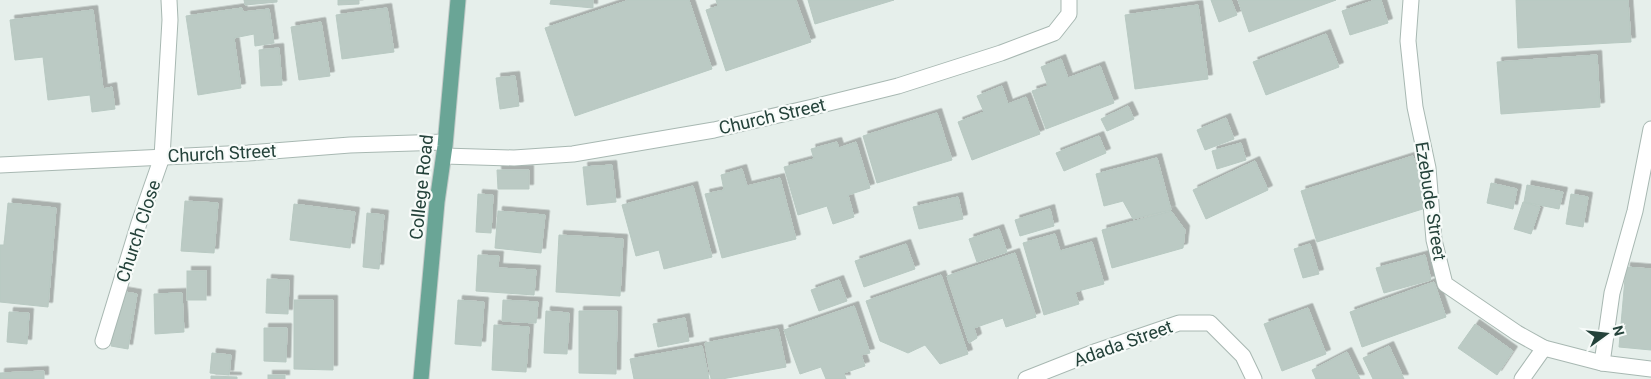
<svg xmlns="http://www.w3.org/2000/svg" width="1651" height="379" font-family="Roboto,sans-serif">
  <defs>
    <filter id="shadow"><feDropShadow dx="4.5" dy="-4.5" stdDeviation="0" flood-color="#0004"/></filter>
  </defs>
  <rect width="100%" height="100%" fill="#e6efeb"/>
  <g fill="#bbcac4" stroke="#b8c9c2" filter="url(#shadow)">
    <polygon points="244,0 277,0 277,2 245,5"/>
    <polygon points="338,0 359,0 359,4 338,5"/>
    <polygon points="551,0 593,0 593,8 550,4"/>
    <polygon points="629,0 689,0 712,69 575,116 545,28"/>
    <polygon points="716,0 796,0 811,42 726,71 706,10 718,6"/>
    <polygon points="808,0 894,0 815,24"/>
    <polygon points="1211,0 1231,0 1237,15 1219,22"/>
    <polygon points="1238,0 1336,0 1249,32"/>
    <polygon points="1375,0 1381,0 1388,23 1350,35 1342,11"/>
    <polygon points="1516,0 1628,0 1631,42 1518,48"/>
    <polygon points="1198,5 1208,79 1135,89 1125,15"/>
    <polygon points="242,8 243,12 269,9 274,43 255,46 254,34 234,38 241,88 198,95 186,16"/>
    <polygon points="387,8 394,52 342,59 336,15"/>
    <polygon points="93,10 103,89 112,87 115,109 92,112 90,95 48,100 43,57 15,60 10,20"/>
    <polygon points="321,22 330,76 299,80 291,27"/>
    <polygon points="1326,34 1339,67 1266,95 1253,62"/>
    <polygon points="279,48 282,85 261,86 259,50"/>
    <polygon points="1597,55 1600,107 1501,114 1497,62"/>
    <polygon points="1061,59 1068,78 1100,66 1114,103 1046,129 1032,91 1048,86 1041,67"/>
    <polygon points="515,76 519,106 500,109 496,78"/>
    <polygon points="1002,86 1008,104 1026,97 1040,134 972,160 958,122 984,112 977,96"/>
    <polygon points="1128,106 1134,119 1107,131 1101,119"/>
    <polygon points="937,113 952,160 877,183 863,136"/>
    <polygon points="1226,118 1234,139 1205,150 1197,130"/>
    <polygon points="1099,136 1106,153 1064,171 1056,153"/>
    <polygon points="837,142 839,148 856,142 870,188 848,195 854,217 833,224 827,206 798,215 784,167 814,159 811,149"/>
    <polygon points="1241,143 1246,160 1217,169 1212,151"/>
    <polygon points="1413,156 1429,207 1317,242 1301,191"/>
    <polygon points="1157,158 1171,210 1133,219 1123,201 1104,206 1096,174"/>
    <polygon points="1255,161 1268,190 1206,219 1193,190"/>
    <polygon points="612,165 616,202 587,205 583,167"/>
    <polygon points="742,169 747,186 780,178 796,239 722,258 705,194 724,190 721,175"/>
    <polygon points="497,170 529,170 529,189 498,189"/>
    <polygon points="1491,183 1517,189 1513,209 1487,203"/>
    <polygon points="1527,185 1563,192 1559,209 1524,202"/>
    <polygon points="693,186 712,257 664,269 659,250 636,256 622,205"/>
    <polygon points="478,194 493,195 491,233 476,232"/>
    <polygon points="1571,194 1588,197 1583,227 1566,224"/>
    <polygon points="958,197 963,219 919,229 913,207"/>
    <polygon points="185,201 218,203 214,253 181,251"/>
    <polygon points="1523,202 1540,207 1531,234 1514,229"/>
    <polygon points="8,203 56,208 48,307 0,302 0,245 4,245"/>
    <polygon points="294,204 355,212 350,248 290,240"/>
    <polygon points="1050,209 1054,226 1020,236 1015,220"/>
    <polygon points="498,211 545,215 541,253 495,248"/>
    <polygon points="1171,211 1185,230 1183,248 1112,268 1102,230"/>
    <polygon points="367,213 384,215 379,269 363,267"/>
    <polygon points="999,229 1007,252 977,262 969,239"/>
    <polygon points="1055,234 1060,251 1092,242 1104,284 1075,292 1079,304 1044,315 1023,243"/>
    <polygon points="559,235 623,239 620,296 556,292"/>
    <polygon points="906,244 915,269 864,287 855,261"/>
    <polygon points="1310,244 1319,274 1303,278 1294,249"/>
    <polygon points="1015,253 1036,317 1006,327 1003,318 974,328 977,338 969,343 947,276"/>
    <polygon points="478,255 499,256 498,268 536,270 534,295 476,291"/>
    <polygon points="1425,255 1431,280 1384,293 1376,268"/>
    <polygon points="1626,267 1651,269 1651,350 1619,347"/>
    <rect x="187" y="271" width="19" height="29"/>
    <polygon points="941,275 968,354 940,364 925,345 908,353 880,341 866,301"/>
    <polygon points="267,279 289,280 288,314 266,313"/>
    <polygon points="839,280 847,301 819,311 811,290"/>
    <polygon points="1434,282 1446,317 1362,347 1350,312"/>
    <polygon points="120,291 137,294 128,349 111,346"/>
    <polygon points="182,293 184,332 155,334 154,294"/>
    <polygon points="294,300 333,300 333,370 294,369"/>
    <polygon points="458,300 484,302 481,346 455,344"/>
    <polygon points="503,300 538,302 536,323 502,321"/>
    <polygon points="854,306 870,353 861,355 865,366 844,373 846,379 826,379 821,367 800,374 784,330"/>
    <polygon points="1308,308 1326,354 1282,371 1264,324"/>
    <polygon points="546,311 569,313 567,354 544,353"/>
    <polygon points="579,311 617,311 616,374 579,373"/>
    <polygon points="9,312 29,313 27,344 7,342"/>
    <polygon points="685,318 689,341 658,347 653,324"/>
    <polygon points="1475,324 1513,351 1497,375 1458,348"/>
    <polygon points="494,325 529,327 526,372 492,370"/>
    <polygon points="264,328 287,328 286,362 264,361"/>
    <polygon points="778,329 786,367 722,379 711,379 705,343"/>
    <polygon points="702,346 709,379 634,379 630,359"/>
    <polygon points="1389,346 1404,379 1373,379 1363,358"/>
    <polygon points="1347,352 1360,379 1316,379 1312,370"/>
    <polygon points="212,353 231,355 229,375 210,373"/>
    <polygon points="44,371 44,379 0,379 0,373"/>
    <rect x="268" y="375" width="17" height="4"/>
    <polygon points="211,376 237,377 237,379 211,379"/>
  </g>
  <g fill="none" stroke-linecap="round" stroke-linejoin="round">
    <defs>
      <g id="minor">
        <polyline points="1411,0 1408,41 1415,107 1428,168 1434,240 1445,284 1517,333 1544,348 1602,363 1651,369"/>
        <polyline points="444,156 514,158 573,154 714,130 813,107 898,86 1001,53 1054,33 1069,14 1069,0"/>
        <polyline points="0,165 248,153 350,145 445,142"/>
        <polyline points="103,341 139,223 162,157 170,20 169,0"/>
        <polyline points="1602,363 1612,293 1635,211 1651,129"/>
        <polyline points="1026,379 1097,351 1179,323 1210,323 1243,356 1254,379"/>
        <polyline points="1522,379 1544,348"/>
      </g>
      <polyline id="major" points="421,379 437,202 445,146 458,0"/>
    </defs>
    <use href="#minor" stroke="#a8b8b2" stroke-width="17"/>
    <use href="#major" stroke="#c2cac8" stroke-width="17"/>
    <use href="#minor" stroke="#fff" stroke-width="15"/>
    <use href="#major" stroke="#6aa596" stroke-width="15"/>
  </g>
  <g text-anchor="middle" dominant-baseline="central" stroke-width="4.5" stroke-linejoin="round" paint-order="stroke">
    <g font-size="18" fill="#24423a" stroke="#f7fbf9">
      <text transform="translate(772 116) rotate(-13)">Church Street</text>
      <text transform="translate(222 153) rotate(-3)">Church Street</text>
      <text transform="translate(421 187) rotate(-84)">College Road</text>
      <text transform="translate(1431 201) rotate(81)">Ezebude Street</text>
      <text transform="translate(138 231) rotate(-72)">Church Close</text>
      <text transform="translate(1123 343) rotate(-20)">Adada Street</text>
    </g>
  </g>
  <g transform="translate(1606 334) rotate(75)" stroke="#f7fbf9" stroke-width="4" paint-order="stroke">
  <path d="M0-4L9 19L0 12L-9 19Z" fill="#24423a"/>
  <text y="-8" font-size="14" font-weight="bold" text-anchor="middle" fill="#24423a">N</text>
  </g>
</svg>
